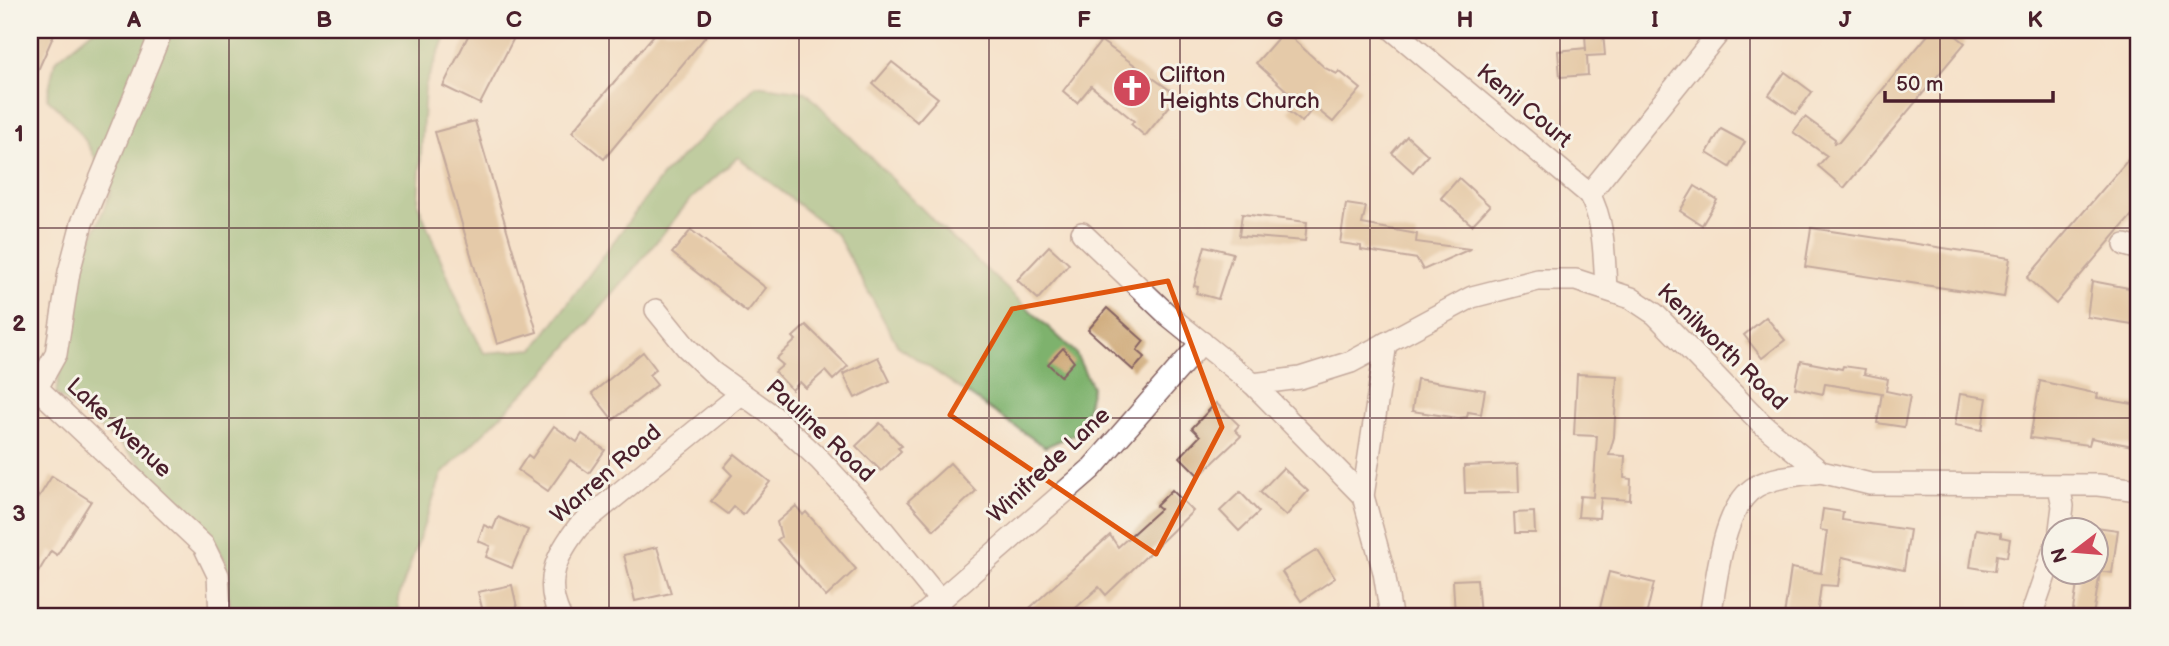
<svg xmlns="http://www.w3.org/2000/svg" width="2169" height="646" font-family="'Balsamiq Sans',sans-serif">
  <rect width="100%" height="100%" fill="#f7f3e8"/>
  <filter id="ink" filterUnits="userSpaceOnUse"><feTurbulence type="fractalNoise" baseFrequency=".0143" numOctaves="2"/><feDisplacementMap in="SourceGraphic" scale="14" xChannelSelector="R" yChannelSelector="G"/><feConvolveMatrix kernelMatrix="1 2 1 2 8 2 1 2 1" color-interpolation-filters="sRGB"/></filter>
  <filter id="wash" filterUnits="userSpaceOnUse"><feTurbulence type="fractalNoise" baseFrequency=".00686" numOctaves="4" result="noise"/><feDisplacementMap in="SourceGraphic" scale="28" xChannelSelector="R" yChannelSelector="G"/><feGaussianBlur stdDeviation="1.57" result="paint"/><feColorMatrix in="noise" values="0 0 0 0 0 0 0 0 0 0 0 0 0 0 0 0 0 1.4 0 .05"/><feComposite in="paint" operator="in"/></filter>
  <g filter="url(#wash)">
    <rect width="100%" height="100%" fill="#f5e2ca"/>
    <path fill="#7eb26d" stroke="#64684c" stroke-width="2" d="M93,30H448L425,86L418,204L460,306L484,353L534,349L663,175L756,85L806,92L937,224L1075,352L1092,387L1082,431L1045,447L898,346L837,235L738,157L689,201L632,272L547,370L442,474L398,599V616H229L226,561L199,522L120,444L56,394L76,278L111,191C92,149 83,130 47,98L55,61Z"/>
    <g id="blocks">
      <g fill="#d1ae80">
        <polygon points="30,30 56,30 30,88"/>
        <polygon points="471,30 518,30 480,104 443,86"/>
        <polygon points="658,30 711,30 604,159 572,132"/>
        <polygon points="1932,30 1949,30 1965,43 1844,188 1818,166 1827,156 1793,132 1805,117 1835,139 1834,143 1839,142"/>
        <polygon points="1284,31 1325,68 1337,74 1339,71 1361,89 1333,122 1314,107 1302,122 1288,111 1297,100 1256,63"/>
        <polygon points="1603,33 1605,55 1587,56 1588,75 1560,77 1558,51 1586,48 1586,51 1585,34"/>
        <polygon points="1101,41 1178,96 1145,136 1131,124 1134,121 1091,86 1077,103 1063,91"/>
        <polygon points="892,62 938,98 917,122 873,84"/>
        <polygon points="1785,72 1812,92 1796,114 1769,95"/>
        <polygon points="475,121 537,332 497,344 435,132"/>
        <polygon points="1721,129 1745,142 1730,167 1707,153"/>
        <polygon points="1407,136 1428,155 1413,172 1392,153"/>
        <polygon points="2139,147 2139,207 2056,304 2027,278"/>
        <polygon points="1459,178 1490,206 1472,225 1441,198"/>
        <polygon points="1695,186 1717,200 1702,225 1680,211"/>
        <polygon points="1346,204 1366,207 1362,224 1417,234 1416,242 1470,249 1423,270 1417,259 1361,250 1361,246 1340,243"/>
        <polygon points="1242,214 1307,222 1305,241 1239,236"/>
        <polygon points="1811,228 2010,258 2004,297 1805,267"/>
        <polygon points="691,230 766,288 747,312 672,253"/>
        <polygon points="1049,246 1069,264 1038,299 1017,280"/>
        <polygon points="1205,246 1233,253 1218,299 1196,293 1198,287 1194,286"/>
        <polygon points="2092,281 2139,290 2139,325 2087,317"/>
        <polygon points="1107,308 1144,341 1137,350 1145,357 1133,370 1088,330"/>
        <polygon points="1766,317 1785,340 1762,358 1744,335"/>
        <polygon points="806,325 848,366 833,380 825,371 806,388 800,382 792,390 775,372 783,365 776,359 796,340 793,337"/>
        <polygon points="1063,348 1074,362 1061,376 1048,364"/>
        <polygon points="643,352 656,369 649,375 657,385 613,420 592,393"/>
        <polygon points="878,357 890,381 855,398 843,374"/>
        <polygon points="1801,361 1842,369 1843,366 1865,369 1864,374 1888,379 1886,391 1910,396 1904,427 1877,423 1882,393 1825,384 1823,394 1795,388"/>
        <polygon points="1577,374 1617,376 1614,437 1609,455 1625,456 1624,478 1631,479 1630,500 1601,498 1599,518 1578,517 1580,496 1593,497 1597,436 1574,435"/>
        <polygon points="1417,379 1485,390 1481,414 1468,412 1467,417 1458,418 1412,411"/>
        <polygon points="2040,381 2098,394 2097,398 2139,405 2133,446 2091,438 2089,445 2030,438"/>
        <polygon points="1960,394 1987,398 1982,430 1955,425"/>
        <polygon points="1216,403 1239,425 1235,430 1241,436 1199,476 1180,457 1200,436 1192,428"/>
        <polygon points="880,423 902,446 898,448 901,451 881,471 856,446"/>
        <polygon points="554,426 577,442 582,434 605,450 589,473 570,460 548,491 518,470 528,455 532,458"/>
        <polygon points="735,454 770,482 743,515 734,507 728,514 711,501 732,475 724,467"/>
        <polygon points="950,463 976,491 934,530 908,501"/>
        <polygon points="1518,464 1519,492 1465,493 1464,466"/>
        <polygon points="1283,468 1308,491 1286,516 1260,492"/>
        <polygon points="52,476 91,501 57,555 51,551 30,586 30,504 36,494 39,497"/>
        <polygon points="1172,490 1193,511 1106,595 1099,587 1067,616 1021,616 1110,535 1118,547 1160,509 1156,506"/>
        <polygon points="1240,492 1259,512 1239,531 1220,511"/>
        <polygon points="796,506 803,515 806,512 856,569 826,597 777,540 781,537 777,522"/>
        <polygon points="1823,509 1843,512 1842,520 1910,530 1904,570 1842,557 1838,586 1821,585 1817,616 1784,616 1791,568 1821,573 1827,531 1820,530"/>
        <polygon points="1534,512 1535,533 1515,533 1514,513"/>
        <polygon points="498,517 528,530 512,568 486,557 490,546 478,541 484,525 493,529"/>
        <polygon points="2096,527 2118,530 2112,573 2096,571"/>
        <polygon points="1976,529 2001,533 2001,537 2010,539 2007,557 1997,555 1995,571 1970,567"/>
        <polygon points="657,547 671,593 635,601 624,555"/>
        <polygon points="1317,550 1335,578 1301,601 1282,572"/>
        <polygon points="1609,572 1654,583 1646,616 1600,608"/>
        <polygon points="2079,572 2100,572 2093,616 2072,616"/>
        <polygon points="1477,579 1480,616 1455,616 1453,580"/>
        <polygon points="512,585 519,616 484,616 478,592"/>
      </g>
    </g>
  </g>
  <g filter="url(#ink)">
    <use href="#blocks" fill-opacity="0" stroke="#866363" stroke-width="2"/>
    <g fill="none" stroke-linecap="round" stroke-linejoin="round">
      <defs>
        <g id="minor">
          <polyline points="162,30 82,223 69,272 56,354 37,388 204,546 218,575 220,616"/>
          <polyline points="1393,30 1589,194 1721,30"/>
          <path d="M1589,194C1605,223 1604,256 1606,289"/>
          <polyline points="1082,233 1169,316 1253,384 1300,378 1351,362 1472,297 1538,280 1576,280 1631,298 1655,314 1762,424 1821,472 1870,484 2098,485 2139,490"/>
          <polyline points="2125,245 2139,249"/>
          <polyline points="656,310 686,347 712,372 773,416 820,460 870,514 939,599"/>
          <polyline points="1253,384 1363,496 1384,572 1391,616"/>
          <polyline points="2059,487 2063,506 2060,530"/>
          <polyline points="1363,496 1386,343"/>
          <path d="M560,616C543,581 557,554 579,526L741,394"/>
          <polyline points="922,616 1091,469 1202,342"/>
          <path d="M1710,616C1717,581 1722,505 1757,486C1776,476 1800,475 1821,472"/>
          <polyline points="2031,616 2054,549"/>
        </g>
      </defs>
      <use href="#minor" stroke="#866363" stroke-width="24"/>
      <use href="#minor" stroke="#fff" stroke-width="21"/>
    </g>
  </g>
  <path d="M0 0H2169V646H0ZM1168,281L1222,427L1156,554L950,415L1012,309Z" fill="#f5e2ca" fill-opacity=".55" fill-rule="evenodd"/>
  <path fill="none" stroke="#e0560e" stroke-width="5" stroke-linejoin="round" d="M1168,281L1222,427L1156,554L950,415L1012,309Z"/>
  <path fill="none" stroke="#4a1f2b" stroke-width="2" stroke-opacity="0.55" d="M229,30V616M419,30V616M609,30V616M799,30V616M989,30V616M1180,30V616M1370,30V616M1560,30V616M1750,30V616M1940,30V616M30,228H2139M30,418H2139"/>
  <defs>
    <symbol id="church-disc" viewBox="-11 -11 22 22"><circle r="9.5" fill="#d1495b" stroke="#f7f3e8"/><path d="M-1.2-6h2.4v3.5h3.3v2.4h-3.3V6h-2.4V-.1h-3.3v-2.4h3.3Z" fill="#fff"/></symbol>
  </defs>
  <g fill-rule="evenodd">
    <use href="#church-disc" x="1110" y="66" width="44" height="44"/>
  </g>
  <g text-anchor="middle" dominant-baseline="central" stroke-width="6" stroke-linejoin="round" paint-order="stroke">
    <g font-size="23" fill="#4a1f2b" stroke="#f7f3e8" text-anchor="start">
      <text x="1159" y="75">Clifton<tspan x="1159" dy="26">Heights Church</tspan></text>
    </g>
    <g font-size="23" fill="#4a1f2b" stroke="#f7f3e8">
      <text transform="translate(1524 106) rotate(40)">Kenil Court</text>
      <text transform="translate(1722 347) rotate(44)">Kenilworth Road</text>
      <text transform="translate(119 428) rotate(43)">Lake Avenue</text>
      <text transform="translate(820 431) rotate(43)">Pauline Road</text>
      <text transform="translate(1049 465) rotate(-43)">Winifrede Lane</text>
      <text transform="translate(606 474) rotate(-41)">Warren Road</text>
    </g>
  </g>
  <rect width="2169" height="646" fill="none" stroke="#f7f3e8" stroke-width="77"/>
  <g transform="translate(2075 551) rotate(254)"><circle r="33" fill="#f7f3e8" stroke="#b29e9c" stroke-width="2"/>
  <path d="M0-5L12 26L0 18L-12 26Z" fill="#d1495b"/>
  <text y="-10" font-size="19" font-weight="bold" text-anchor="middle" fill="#4a1f2b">N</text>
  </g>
  <path d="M1885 91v10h168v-10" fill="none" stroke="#4a1f2b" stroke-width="3.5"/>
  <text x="1896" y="91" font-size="21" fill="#4a1f2b" stroke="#f7f3e8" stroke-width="5" paint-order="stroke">50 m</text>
  <rect x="38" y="38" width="2092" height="570" fill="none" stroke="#4a1f2b" stroke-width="2.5"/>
  <g font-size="23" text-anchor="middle" font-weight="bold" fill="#4a1f2b">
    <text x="134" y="27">A</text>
    <text x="324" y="27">B</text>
    <text x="514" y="27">C</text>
    <text x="704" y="27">D</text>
    <text x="894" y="27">E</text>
    <text x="1084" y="27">F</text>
    <text x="1275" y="27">G</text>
    <text x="1465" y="27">H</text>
    <text x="1655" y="27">I</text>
    <text x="1845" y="27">J</text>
    <text x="2035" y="27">K</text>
    <text x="19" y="141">1</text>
    <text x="19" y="331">2</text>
    <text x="19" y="521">3</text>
  </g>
</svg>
